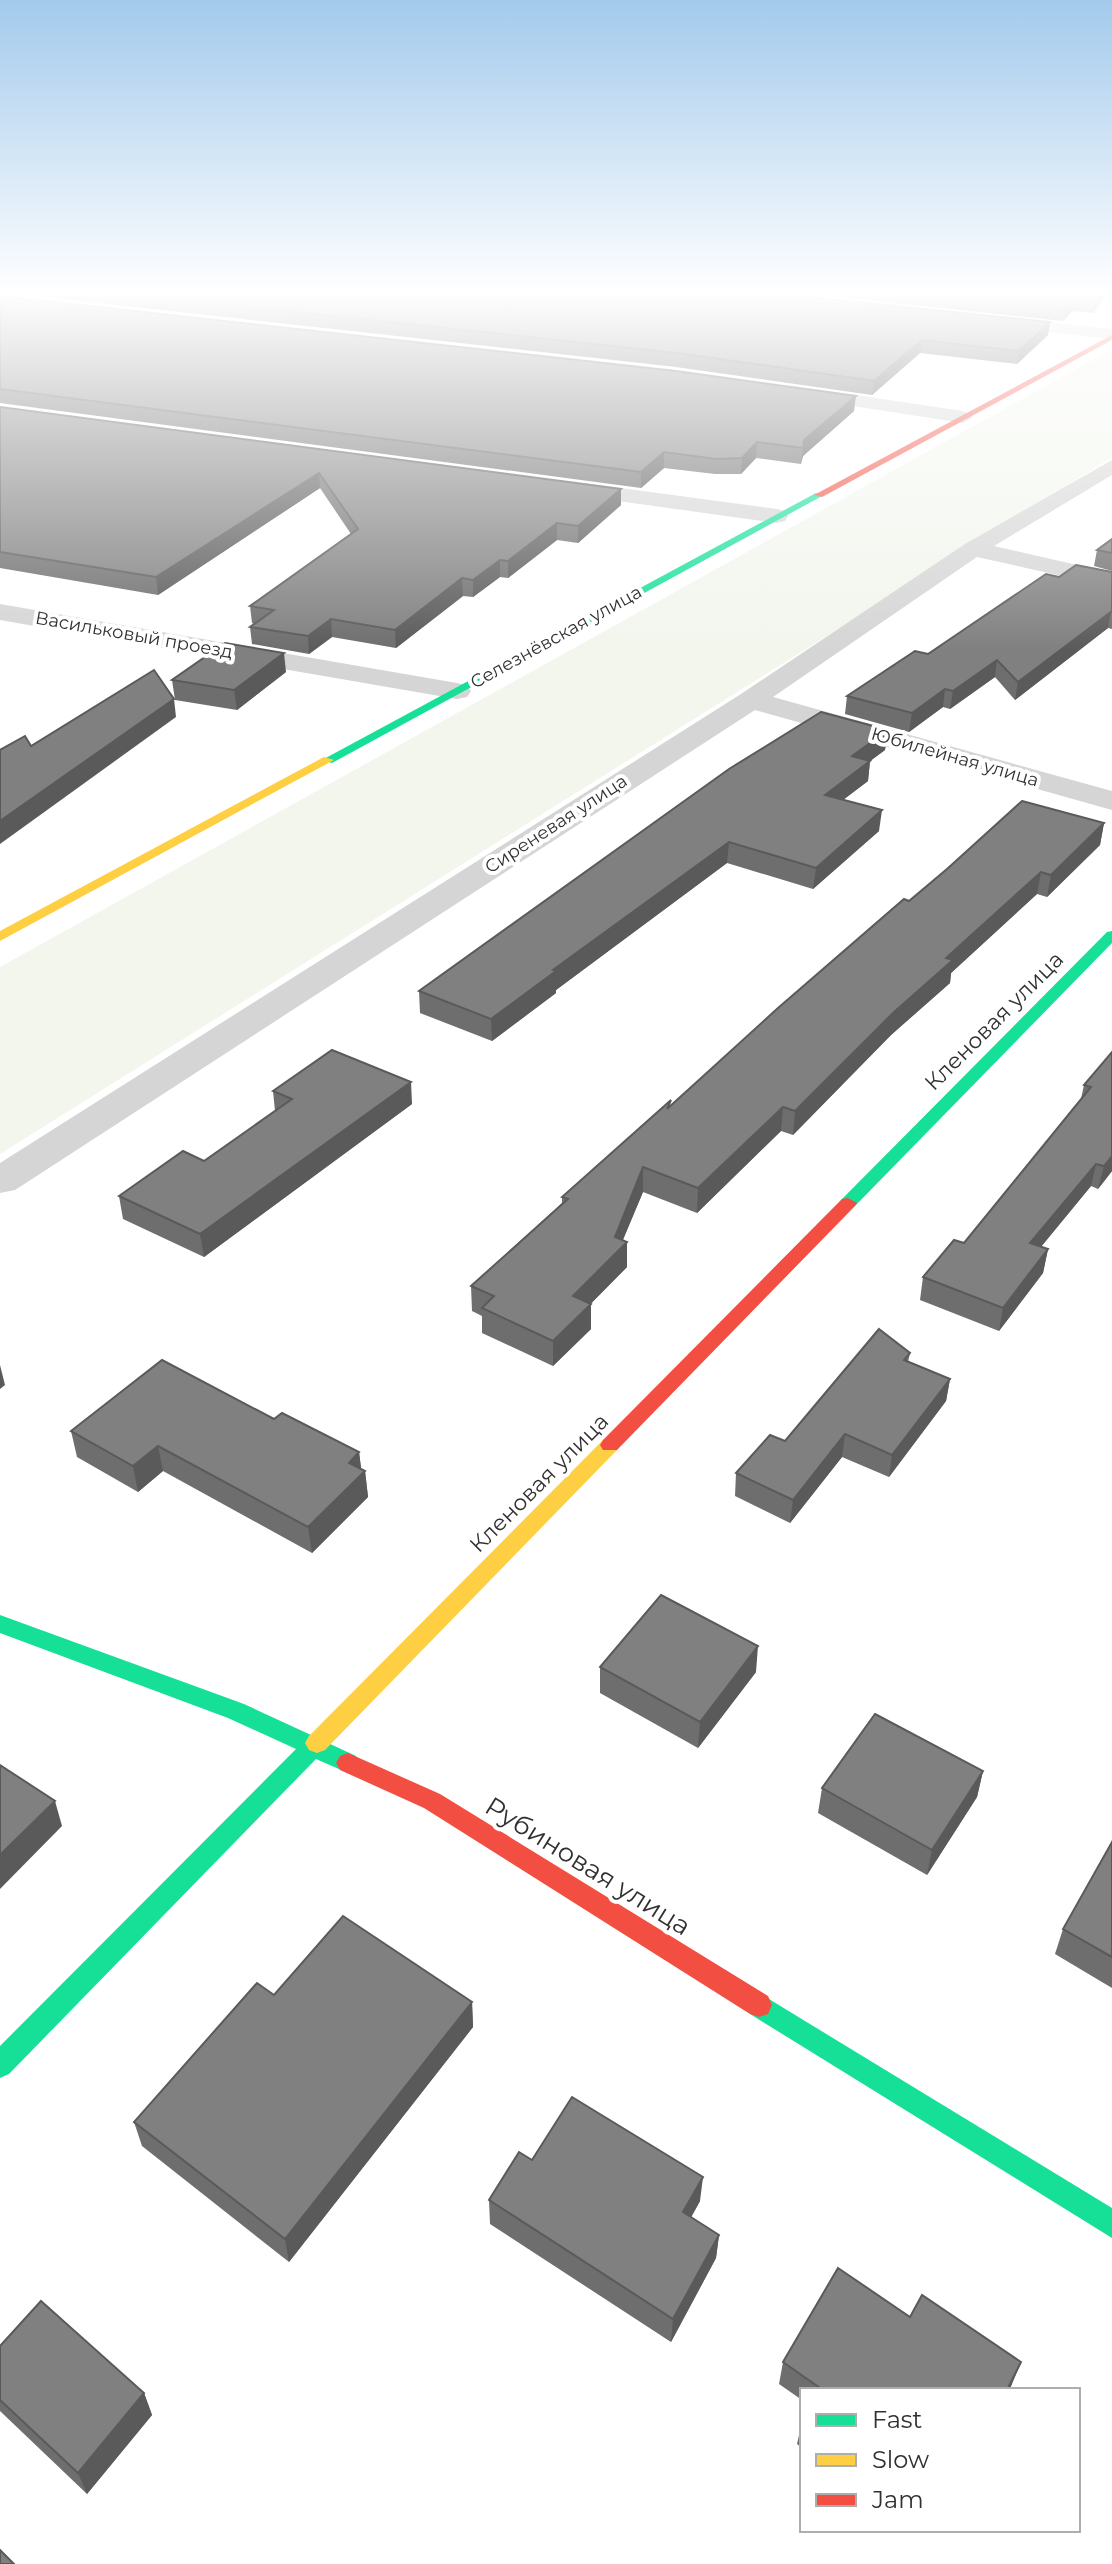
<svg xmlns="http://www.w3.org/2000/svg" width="1112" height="2564" font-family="Montserrat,sans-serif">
  <rect width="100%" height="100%" fill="#fff"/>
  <polygon fill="#f2f6ed" points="1112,349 1112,457 0,1154 0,967"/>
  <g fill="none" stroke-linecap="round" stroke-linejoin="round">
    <g fill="#d5d5d5" fill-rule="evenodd">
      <polygon points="991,316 1112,329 1112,339 985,325 982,321"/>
      <polygon points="795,386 963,411 973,417 963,423 788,396 785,392 788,388"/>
      <polygon points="1112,460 1112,475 994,546 1112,573 1112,587 977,557 773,697 1112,791 1112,810 755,710 15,1190 0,1193 0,1163 741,694 965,544"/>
      <polygon points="561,480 777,509 785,511 788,516 785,521 777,523 553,492 550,487 553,482"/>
      <polygon points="0,604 457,683 467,685 471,691 467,697 457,699 0,620"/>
    </g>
    <g fill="#16e098" fill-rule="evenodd">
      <polygon points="816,493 824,495 332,763 322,760"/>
      <polygon points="1112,931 1112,943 854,1207 842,1207 839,1203 842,1199 1107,932"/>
      <polygon points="0,1615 244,1704 311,1735 317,1733 325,1736 328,1743 356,1756 360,1763 356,1770 348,1773 316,1759 9,2074 0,2078 0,2046 296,1749 228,1718 0,1633"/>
      <polygon points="759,1993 1112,2208 1112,2238 750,2014 746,2005 750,1996"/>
    </g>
    <g fill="#ffcf43" fill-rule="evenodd">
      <polygon points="324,757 334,760 0,941 0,931"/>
      <polygon points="610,1438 617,1440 620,1445 617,1450 325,1750 317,1753 309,1750 305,1743 309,1736 603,1440"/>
    </g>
    <g fill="#f24e42" fill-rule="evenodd">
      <polygon points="1112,335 1112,340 822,497 814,495"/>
      <polygon points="848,1198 857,1203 854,1207 617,1450 603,1450 600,1445 603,1440 842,1199"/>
      <polygon points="348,1753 440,1794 768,1996 772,2005 768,2014 759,2017 750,2014 424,1808 340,1770 336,1763 340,1756"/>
    </g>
  </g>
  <g fill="#6e6e6e">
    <polygon points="0,292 760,292 1048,335 1017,364 920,353 872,395 676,367"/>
    <polygon points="793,292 1109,292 1093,313 1072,311 1063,321"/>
    <polygon points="0,296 854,411 803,456 801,464 756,458 741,474 715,474 664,468 641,488 0,403"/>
    <polygon points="0,407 621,489 621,505 578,543 557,540 508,578 500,577 473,597 463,596 396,648 332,637 309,654 252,644 250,627 254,624 252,623 250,606 351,534 320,488 158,595 0,568"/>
    <polygon points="1112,539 1112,571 1094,566 1097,550"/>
    <polygon points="1112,572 1112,629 1108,628 1015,700 995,677 950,709 943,707 909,732 845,714 847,696 928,654 1059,577"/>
    <polygon points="286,672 237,710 175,700 172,680"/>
    <polygon points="888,730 885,750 870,761 868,781 843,800 879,831 813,889 727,863 556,990 556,993 492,1041 420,1013 419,991"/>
    <polygon points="1104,823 1100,845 1047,897 1037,894 951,973 950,983 891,1035 793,1135 781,1131 697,1213 643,1192 623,1240 627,1267 590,1304 591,1329 553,1366 482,1333 482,1316 472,1311 471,1286 562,1203 562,1197 671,1106 947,869"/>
    <polygon points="1112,1052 1112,1171 1098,1189 1091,1186 1041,1247 1048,1249 1043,1273 999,1331 920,1300 923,1277 964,1243 1081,1099 1084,1085"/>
    <polygon points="273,1091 412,1104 204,1257 123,1219 119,1196 204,1161 275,1111"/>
    <polygon points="910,1353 908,1362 950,1379 946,1401 889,1477 842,1457 790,1523 735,1496 736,1473 785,1441"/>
    <polygon points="274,1419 359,1452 361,1469 365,1471 368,1497 312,1553 163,1471 138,1492 77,1457 71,1431"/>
    <polygon points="600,1667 756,1672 698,1748 600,1693"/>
    <polygon points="983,1771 977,1797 927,1875 818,1813 822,1788"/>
    <polygon points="1112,1842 1112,1988 1055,1954 1063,1929"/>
    <polygon points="274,1995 472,2002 473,2027 289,2262 142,2146 134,2122"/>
    <polygon points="532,2160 700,2201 691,2217 719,2235 716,2258 671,2342 490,2224 489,2200"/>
    <polygon points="910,2317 1012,2384 1009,2390 802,2390 802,2400 779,2384 783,2362"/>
    <polygon points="0,2346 144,2393 152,2415 87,2494 0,2411"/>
    <polygon points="802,2422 802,2448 797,2444"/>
  </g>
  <g fill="#5a5a5a">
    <polygon points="1101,292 1109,292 1093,313 1095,300"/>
    <polygon points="1074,298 1072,311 1063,321 1065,308"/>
    <polygon points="1050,322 1048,335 1017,364 1019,351"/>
    <polygon points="922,340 920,353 872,395 874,381"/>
    <polygon points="856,396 854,411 803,456 801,464 804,440"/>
    <polygon points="757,442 756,458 741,474 742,458"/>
    <polygon points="664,452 664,468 641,488 641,472"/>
    <polygon points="319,473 320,488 158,595 156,577"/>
    <polygon points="621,489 621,505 578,543 578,526"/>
    <polygon points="557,523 557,540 508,578 508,561"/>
    <polygon points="500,560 500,577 473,597 473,580"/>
    <polygon points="462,578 463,596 396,648 395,630"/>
    <polygon points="1111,611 1108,628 1015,700 1018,682"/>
    <polygon points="331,619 332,637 309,654 308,636"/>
    <polygon points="284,653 286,672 237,710 234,690"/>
    <polygon points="997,660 995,677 950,709 953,691"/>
    <polygon points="945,689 943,707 909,732 912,713"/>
    <polygon points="174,699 176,717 0,844 0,821"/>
    <polygon points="888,730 885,750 850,776 852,756"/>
    <polygon points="870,761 868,781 823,815 825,795"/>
    <polygon points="882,810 879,831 813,889 816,868"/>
    <polygon points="1104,823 1100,845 1047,897 1051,875"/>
    <polygon points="729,842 727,863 556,990 556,993 492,1041 491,1019 553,970"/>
    <polygon points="1041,872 1037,894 951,973 950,983 891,1035 793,1135 795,1111 946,958"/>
    <polygon points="411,1082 412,1104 204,1257 200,1234"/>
    <polygon points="783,1107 781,1131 697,1213 698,1188"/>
    <polygon points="1112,1156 1112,1171 1098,1189 1104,1166"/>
    <polygon points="1096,1164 1091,1186 1025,1266 1030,1243"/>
    <polygon points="643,1167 643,1192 618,1251 627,1242 627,1267 573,1322 573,1296 615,1237"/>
    <polygon points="1048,1249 1043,1273 999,1331 1003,1308"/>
    <polygon points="591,1304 591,1329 553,1366 553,1341"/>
    <polygon points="0,1365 5,1385 0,1389"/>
    <polygon points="950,1379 946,1401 889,1477 892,1455"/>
    <polygon points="845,1434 842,1457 790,1523 793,1500"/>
    <polygon points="158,1446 163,1471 138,1492 133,1466"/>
    <polygon points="359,1452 362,1475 365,1471 368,1497 312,1553 308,1527 349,1463"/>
    <polygon points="758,1646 756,1672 698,1748 700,1722"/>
    <polygon points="983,1771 977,1797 927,1875 932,1850"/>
    <polygon points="55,1801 62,1826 0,1889 0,1855"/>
    <polygon points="472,2002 473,2027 289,2262 285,2239"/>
    <polygon points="703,2177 700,2201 681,2236 683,2212"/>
    <polygon points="719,2235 716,2258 671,2342 673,2319"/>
    <polygon points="1021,2362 1012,2384 1009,2390 1007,2390"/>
    <polygon points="144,2393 152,2415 87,2494 78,2473"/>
  </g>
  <g fill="#808080" stroke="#5a5a5a" stroke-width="2">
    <polygon points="109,292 760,292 1050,322 1019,351 922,340 874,381 677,353"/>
    <polygon points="915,292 1101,292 1095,300 1074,298 1065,308"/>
    <polygon points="0,296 676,371 856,396 804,440 803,448 757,442 742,458 716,459 664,452 641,472 0,389"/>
    <polygon points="0,407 621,489 578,526 557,523 508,561 500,560 473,580 462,578 395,630 331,619 308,636 250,627 274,610 250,606 358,529 319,473 156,577 0,552"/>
    <polygon points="1112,539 1112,553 1097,550"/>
    <polygon points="1076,565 1112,572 1112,611 1018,682 997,660 953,691 945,689 912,713 847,696 915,651 928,654 1046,574 1059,577"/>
    <polygon points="225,643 284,653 234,690 172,680"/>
    <polygon points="154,670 174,699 0,821 0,750 25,736 31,746"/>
    <polygon points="821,712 888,730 852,756 870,761 825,795 882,810 816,868 729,842 553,970 556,971 491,1019 419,991 729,769"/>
    <polygon points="1022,801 1104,823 1051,875 1041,872 946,958 953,960 894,1012 795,1111 783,1107 698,1188 643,1167 615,1237 627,1242 573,1296 591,1304 553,1341 482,1308 494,1296 471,1286 568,1199 562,1197 671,1100 667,1109 778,1008 904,899 909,901 947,869"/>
    <polygon points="332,1050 411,1082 200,1234 119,1196 183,1151 204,1161 292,1099 273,1091"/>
    <polygon points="1112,1052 1112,1156 1104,1166 1096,1164 1030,1243 1048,1249 1003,1308 923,1277 954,1240 964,1243 1091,1087 1084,1085"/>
    <polygon points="879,1329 910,1353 904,1360 950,1379 892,1455 845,1434 793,1500 736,1473 770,1435 785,1441"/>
    <polygon points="162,1360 274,1419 282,1413 359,1452 349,1463 365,1471 308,1527 158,1446 133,1466 71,1431"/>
    <polygon points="661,1595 758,1646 700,1722 600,1667"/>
    <polygon points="875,1714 983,1771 932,1850 822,1788"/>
    <polygon points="0,1765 55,1801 0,1855"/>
    <polygon points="1112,1842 1112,1957 1063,1929"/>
    <polygon points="343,1916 472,2002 285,2239 134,2122 257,1983 274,1995"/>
    <polygon points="572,2097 703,2177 683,2212 719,2235 673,2319 489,2200 519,2152 532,2160"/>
    <polygon points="838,2268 910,2317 922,2295 1021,2362 1007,2390 819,2390 820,2388 783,2362"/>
    <polygon points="41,2301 144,2393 78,2473 0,2400 0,2346"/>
    <polygon points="0,2550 14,2564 0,2564"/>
  </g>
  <linearGradient id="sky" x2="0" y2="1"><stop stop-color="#a3caec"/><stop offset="0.45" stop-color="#fff"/><stop offset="1" stop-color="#fff" stop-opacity="0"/></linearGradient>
  <rect width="1112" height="651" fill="url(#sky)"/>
  <g text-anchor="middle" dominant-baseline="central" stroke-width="8" stroke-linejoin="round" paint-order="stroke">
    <g font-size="18" fill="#313131" stroke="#fff">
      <text transform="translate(134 635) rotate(10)">Васильковый проезд</text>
      <text transform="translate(556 637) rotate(-29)">Селезнёвская улица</text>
      <text transform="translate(955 757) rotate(16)">Юбилейная улица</text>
      <text transform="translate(556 824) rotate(-33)">Сиреневая улица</text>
    </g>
    <g font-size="22" fill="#313131" stroke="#fff">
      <text transform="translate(994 1021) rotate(-45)">Кленовая улица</text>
      <text transform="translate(539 1483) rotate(-45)">Кленовая улица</text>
    </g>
    <g font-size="26" fill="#313131" stroke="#fff">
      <text transform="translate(588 1866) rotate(32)">Рубиновая улица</text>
    </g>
  </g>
  <rect x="800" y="2388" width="280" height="144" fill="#ffffff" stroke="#adadad" stroke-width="2"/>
  <rect x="816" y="2414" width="40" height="12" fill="#16e098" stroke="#adadad" stroke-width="2"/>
  <text x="872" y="2428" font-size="24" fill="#313131">Fast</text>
  <rect x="816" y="2454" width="40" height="12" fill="#ffcf43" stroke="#adadad" stroke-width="2"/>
  <text x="872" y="2468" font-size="24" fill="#313131">Slow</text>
  <rect x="816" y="2494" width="40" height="12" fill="#f24e42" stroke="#adadad" stroke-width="2"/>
  <text x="872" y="2508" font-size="24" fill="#313131">Jam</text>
</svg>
